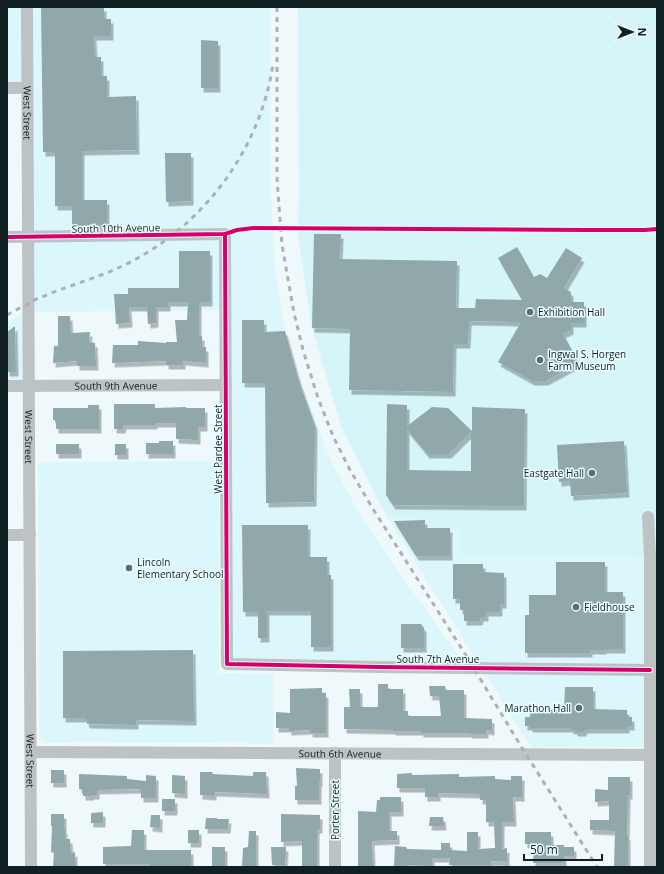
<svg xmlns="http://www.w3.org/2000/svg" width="664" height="874" font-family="'Open Sans',sans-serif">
  <defs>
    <filter id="shadow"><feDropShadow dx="2.5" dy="4.5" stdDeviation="0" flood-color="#0004"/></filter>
  </defs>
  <rect width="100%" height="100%" fill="#eff8fa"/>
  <g fill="#dcf7fb">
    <polygon points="27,7 270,7 271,194 275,270 284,326 296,369 314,417 331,461 353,502 400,574 461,659 400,659 400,667 227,664 225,310 28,312 29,386 7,386 7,322 28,311 27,88 7,88 7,8"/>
    <polygon points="219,461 219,673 273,674 273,744 250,744 242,742 219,742 214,743 108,743 105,741 77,741 71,743 51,743 42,741 39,735 38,462"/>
    <polygon points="387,517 391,517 392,518 427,519 428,527 461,527 461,555 657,557 657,835 657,747 531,747"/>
  </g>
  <polygon fill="#d6f5f9" points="298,7 657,7 657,557 461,555 461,527 428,527 427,519 392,518 391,517 387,517 342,429 312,328 310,317 298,235 299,194"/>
  <g fill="#91a8ab" fill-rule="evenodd" filter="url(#shadow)">
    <polygon points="41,7 104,7 104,19 111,19 111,36 94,36 95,57 101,57 101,76 107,76 107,97 136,96 137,150 82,151 82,200 107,200 107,225 72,225 72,206 55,206 55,152 43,152"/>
    <polygon points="201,40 218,41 218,88 201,88"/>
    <polygon points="165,153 191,153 191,201 166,202"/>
    <polygon points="314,234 341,234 340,259 457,261 456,308 475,308 476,299 522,300 498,258 517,247 534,277 540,274 547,278 566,248 582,258 564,288 571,292 571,302 584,302 584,323 571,323 571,330 563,334 579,363 546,381 532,381 498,362 521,322 469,321 468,344 454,344 453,392 349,390 350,329 312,328"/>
    <polygon points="179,251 210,251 210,302 199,302 199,336 202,336 202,347 206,347 206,363 183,361 183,365 166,365 166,361 112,363 113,345 138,345 138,341 166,343 166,342 177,342 175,320 187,320 188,302 168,302 168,307 156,307 156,323 148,324 147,307 129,307 130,323 116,324 114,294 128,294 128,288 179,288"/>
    <polygon points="58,316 70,316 71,333 90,332 89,342 95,343 96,366 77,366 77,361 53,363 54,346 58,346"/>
    <polygon points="242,320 264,320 264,332 285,331 299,381 315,426 314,502 266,503 265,383 242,383"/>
    <polygon points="15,326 16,372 7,372 7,332"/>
    <polygon points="114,404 155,404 155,408 186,407 186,408 205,408 205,427 198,427 198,440 176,439 176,423 155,423 155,425 124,425 123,429 114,429"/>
    <path d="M387,404L407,405V426L432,407L448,408L472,431V407L525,409L524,506L393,505L386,495ZM407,430L427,454H449L471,432V471L407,470Z"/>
    <polygon points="88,405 99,405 99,429 56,429 56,422 55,422 55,420 53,420 53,408 88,408"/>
    <polygon points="159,441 173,441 173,454 146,454 146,443 159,443"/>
    <polygon points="624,441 627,493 571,496 570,481 559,482 557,445"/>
    <rect x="56" y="444" width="23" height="10"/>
    <rect x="115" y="444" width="11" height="11"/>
    <polygon points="425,520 425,528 450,528 450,556 416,556 394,521"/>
    <polygon points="242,525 308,525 308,557 327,557 327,575 331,575 331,647 311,647 311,611 267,611 267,638 258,638 258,612 243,612"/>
    <polygon points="556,562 605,562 605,592 623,592 623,649 604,649 604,650 590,650 590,653 525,653 525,615 529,615 529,595 556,595"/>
    <polygon points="453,564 483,564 483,572 504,573 504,604 500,604 500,612 486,612 486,617 481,617 480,621 464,621 464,610 460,610 460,599 453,599"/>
    <polygon points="401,624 421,624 424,628 424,648 401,648"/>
    <polygon points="193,650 194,721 136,720 136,725 87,724 86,718 63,718 63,651"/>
    <polygon points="378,684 388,684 388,689 403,689 403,711 408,711 408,716 441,716 439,696 430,696 429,686 445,686 446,690 464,690 464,718 492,719 492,731 486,730 486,734 470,734 470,733 421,733 421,731 393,731 393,730 344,729 344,707 350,707 349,689 360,689 360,707 378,707"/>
    <polygon points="565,687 593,687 593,709 627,710 627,717 632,717 632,726 627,726 627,729 585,729 585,730 584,730 584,732 575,732 575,730 571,730 571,728 530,728 530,726 525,726 525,717 530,717 530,709 564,710"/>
    <polygon points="322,688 322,693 326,693 326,733 310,733 310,730 289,731 289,728 276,728 276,712 290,713 290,689"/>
    <polygon points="296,768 320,769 320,782 319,782 319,800 295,800 295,786 297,786"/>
    <rect x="51" y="770" width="13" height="13"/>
    <polygon points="200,772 213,772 212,774 253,776 253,772 266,772 267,794 214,792 214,796 200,795"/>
    <polygon points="412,773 412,775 459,774 459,777 495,776 495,779 511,780 511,776 522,776 522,797 513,797 514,822 502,822 502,849 507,848 507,862 491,861 491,865 449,865 450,858 432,858 432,866 407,865 407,866 394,866 395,846 406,847 407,849 441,850 441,843 450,843 450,850 467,851 467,832 478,832 478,849 495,848 494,822 486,822 486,800 480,800 480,794 438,793 438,797 425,797 425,788 397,788 397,774"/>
    <polygon points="79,774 127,776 127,779 146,781 146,775 156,776 156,798 141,798 141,791 140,791 140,789 97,790 97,795 92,795 92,796 83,796 83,790 79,789"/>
    <polygon points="172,775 185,776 185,794 172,793"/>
    <polygon points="608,777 630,777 630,795 628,795 627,836 628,836 628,867 614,867 615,831 590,830 590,820 609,820 609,801 595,802 595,789 608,790"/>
    <polygon points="380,797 401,797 401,812 389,812 389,831 397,831 397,840 372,841 373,866 358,867 358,811 376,812 377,800 380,800"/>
    <rect x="162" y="799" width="13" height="12"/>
    <polygon points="103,812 103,823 91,823 91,813"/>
    <polygon points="51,814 64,814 64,829 65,829 65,839 70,839 71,853 75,852 75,867 53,867 54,853 51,852 52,826 51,826"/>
    <polygon points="281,814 320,815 320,829 317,829 317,867 302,867 302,841 281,842"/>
    <polygon points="151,815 160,815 160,828 150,827"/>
    <polygon points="430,817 443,817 444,826 429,826"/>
    <polygon points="206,818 217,818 217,819 229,819 228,829 205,829"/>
    <polygon points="132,830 144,830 144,850 191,850 191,867 150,867 150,864 103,864 103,847 131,846"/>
    <rect x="188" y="830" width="11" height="13"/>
    <polygon points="249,831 256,831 256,867 242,867 243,848 248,847"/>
    <polygon points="525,832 551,832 551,845 564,845 564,847 574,847 574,856 564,856 564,863 533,863 534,844 525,844"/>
    <rect x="212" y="847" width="13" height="20"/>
    <polygon points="271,847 286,847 285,865 272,865"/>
  </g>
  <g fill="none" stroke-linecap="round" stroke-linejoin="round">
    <g stroke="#bdc2c4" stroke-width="12">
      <path id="s1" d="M27,7L31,867"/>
      <polyline points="7,88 27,88"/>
      <polyline points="7,237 225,234 227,664 379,667 650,670"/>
      <path id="s2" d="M7,386L226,385"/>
      <polyline points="648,517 650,557 650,867"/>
      <polyline points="7,535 30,535"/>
      <path id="s3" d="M31,752L650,755"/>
      <polyline points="335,867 335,753"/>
    </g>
    <g stroke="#acb2b3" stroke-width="3" stroke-dasharray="5 5" stroke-linecap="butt">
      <polyline points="277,7 277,179 282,245 294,313 303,350 318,398 333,436 350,470 373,509 467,657 519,743 597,867"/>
      <path d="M7,315C14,311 21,307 29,304C33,301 37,298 42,297C67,286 94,279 118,268C200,231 260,152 273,64"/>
    </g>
    <defs>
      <g id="cycleway">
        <polyline points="225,234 227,664 379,667 650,670"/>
        <polyline points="7,237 225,234 237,230 253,228 586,230 645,230 657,229"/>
      </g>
    </defs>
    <use href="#cycleway" stroke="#ebfcfe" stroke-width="6"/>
    <use href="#cycleway" stroke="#d6006c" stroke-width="4"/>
  </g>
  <g fill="#5e6c6e" stroke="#ebfcfe" stroke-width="1.5">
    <circle cx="530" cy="312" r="4"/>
    <circle cx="540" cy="360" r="4"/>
    <circle cx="592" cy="473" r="4"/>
    <circle cx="129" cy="568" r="4"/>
    <circle cx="576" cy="607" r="4"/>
    <circle cx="579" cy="708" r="4"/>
  </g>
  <g text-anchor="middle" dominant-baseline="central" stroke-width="3" stroke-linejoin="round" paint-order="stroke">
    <g font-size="10" fill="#102023" stroke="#ebfcfe">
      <text stroke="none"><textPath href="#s1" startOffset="106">West Street</textPath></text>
      <text transform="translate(116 228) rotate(-1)">South 10th Avenue</text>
      <text stroke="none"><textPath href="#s2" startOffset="109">South 9th Avenue</textPath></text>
      <text stroke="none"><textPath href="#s1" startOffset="430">West Street</textPath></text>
      <text transform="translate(218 449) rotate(-90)">West Pardee Street</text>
      <text x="438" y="659">South 7th Avenue</text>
      <text stroke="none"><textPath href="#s3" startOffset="309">South 6th Avenue</textPath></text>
      <text stroke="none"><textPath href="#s1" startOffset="754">West Street</textPath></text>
      <text transform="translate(335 810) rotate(-90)">Porter Street</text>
    </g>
    <g font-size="10" fill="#102023" stroke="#ebfcfe" text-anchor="start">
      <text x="538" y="312">Exhibition Hall</text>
      <text x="548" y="354">Ingwal S. Horgen<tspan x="548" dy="12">Farm Museum</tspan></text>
      <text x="584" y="473" text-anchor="end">Eastgate Hall</text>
      <text x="137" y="562">Lincoln<tspan x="137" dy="12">Elementary School</tspan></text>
      <text x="584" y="607">Fieldhouse</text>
      <text x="571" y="708" text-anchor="end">Marathon Hall</text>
    </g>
  </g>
  <rect width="664" height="874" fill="none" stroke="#102023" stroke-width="16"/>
  <g transform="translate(632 32) rotate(90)" stroke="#ebfcfe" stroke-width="3" paint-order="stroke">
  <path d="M0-3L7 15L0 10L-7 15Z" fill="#102023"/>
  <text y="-6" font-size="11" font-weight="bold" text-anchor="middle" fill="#102023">N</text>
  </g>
  <path d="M524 854v6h78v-6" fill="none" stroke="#102023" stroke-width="2"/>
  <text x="530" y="854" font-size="12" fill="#102023" stroke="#ebfcfe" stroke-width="3" paint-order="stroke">50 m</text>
</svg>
